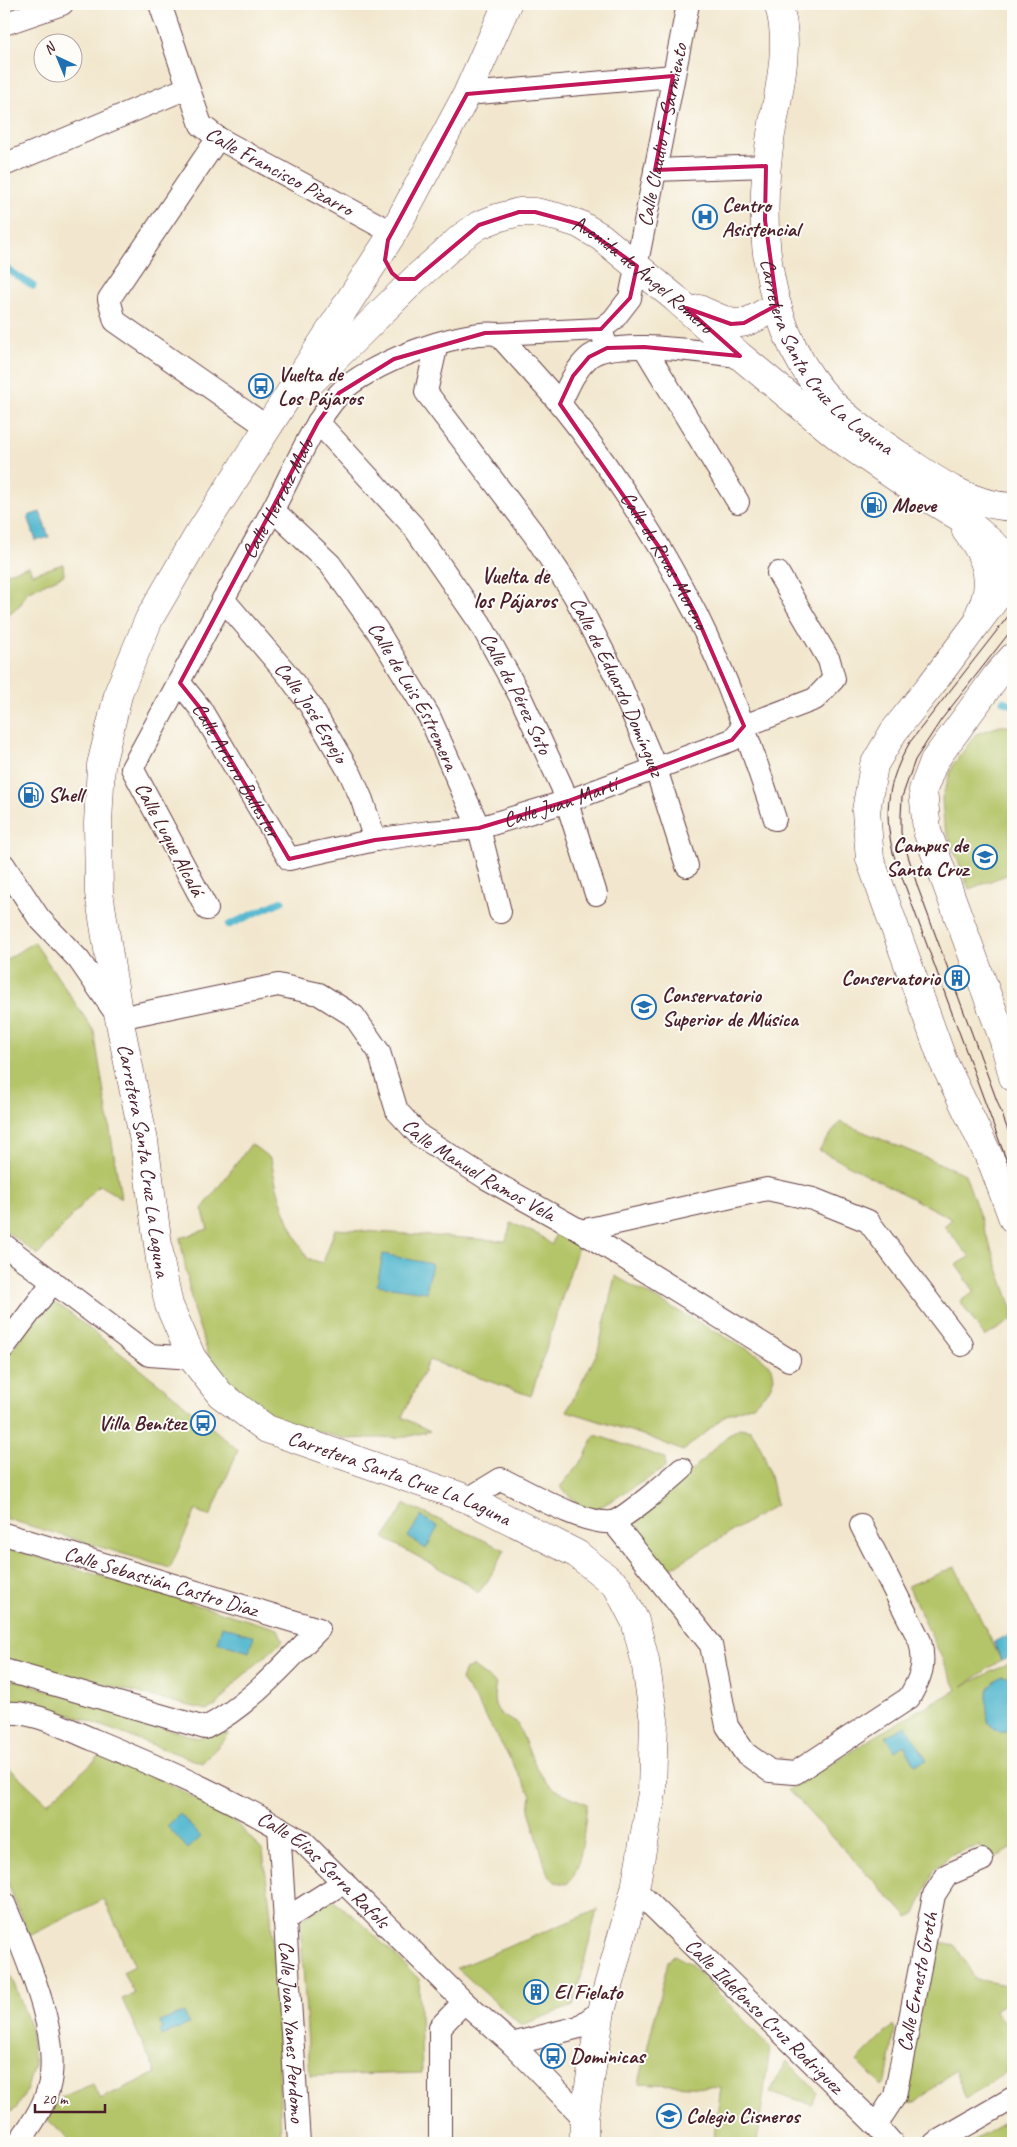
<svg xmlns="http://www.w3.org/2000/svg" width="1017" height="2147" font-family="Caveat,sans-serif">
  <rect width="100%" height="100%" fill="#fdfcf7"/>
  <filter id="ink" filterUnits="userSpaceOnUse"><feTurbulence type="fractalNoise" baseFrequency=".02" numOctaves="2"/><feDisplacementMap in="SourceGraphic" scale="10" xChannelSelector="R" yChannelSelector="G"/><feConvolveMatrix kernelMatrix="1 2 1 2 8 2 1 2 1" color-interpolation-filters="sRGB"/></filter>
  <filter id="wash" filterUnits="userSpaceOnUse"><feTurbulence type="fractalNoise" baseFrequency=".0096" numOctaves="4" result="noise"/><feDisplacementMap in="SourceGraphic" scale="20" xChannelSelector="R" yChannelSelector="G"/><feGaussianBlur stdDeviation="1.12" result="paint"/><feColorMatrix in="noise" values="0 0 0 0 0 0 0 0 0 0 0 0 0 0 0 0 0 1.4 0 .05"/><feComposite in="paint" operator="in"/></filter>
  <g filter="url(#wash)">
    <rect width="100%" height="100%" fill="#f2e7ce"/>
    <g fill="#b4c467" stroke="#7f7249">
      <polygon points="63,564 64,575 27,592 21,604 4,618 4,574 29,566 32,574"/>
      <polygon points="1000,726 1013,726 1013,885 1009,874 969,889 944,825 942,798 953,765 976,734"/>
      <polygon points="34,942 94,1031 121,1198 99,1185 38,1255 4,1230 4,956 7,959"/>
      <polygon points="840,1122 965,1174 1013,1311 1013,1319 985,1337 960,1301 975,1292 956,1265 970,1257 944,1226 952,1219 819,1150"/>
      <path d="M251,1144L271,1159C277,1196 289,1227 308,1259L323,1263L335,1229L506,1241L511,1223L539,1235L552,1245L556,1232L579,1244L531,1396L429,1360L402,1417L430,1431L406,1437L346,1439L284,1422L254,1406L214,1371L193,1309L180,1238L208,1229L202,1209Z"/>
      <polygon points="615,1276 758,1355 772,1367 774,1377 769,1390 753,1405 726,1415 683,1451 649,1437 567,1411 598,1351"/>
      <polygon points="49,1301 62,1307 177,1398 238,1450 210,1517 196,1510 170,1568 4,1518 4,1360"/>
      <path d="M739,1428L751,1430C766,1451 771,1479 776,1505L666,1571L631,1519L691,1471L726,1437Z"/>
      <polygon points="595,1435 665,1458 665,1468 589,1514 560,1487 584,1458"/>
      <polygon points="405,1504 505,1550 487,1582 478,1593 466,1583 384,1538"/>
      <polygon points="4,1547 278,1629 283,1641 238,1680 216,1706 206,1710 4,1659"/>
      <polygon points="955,1567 1001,1660 963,1686 1013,1661 1013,1848 991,1860 979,1846 952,1854 934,1870 915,1914 908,1917 788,1790 917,1711 957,1690 908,1586"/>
      <path d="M472,1666L496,1684C491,1705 496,1715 516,1722C527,1742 536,1778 555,1789C565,1795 577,1799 587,1804C584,1826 583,1870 567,1884L555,1882L547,1872L529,1810L531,1795L477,1702L461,1680L464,1671Z"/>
      <polygon points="4,1680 20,1681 153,1725 199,1738 218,1733 230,1734 202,1763 72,1715 4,1700"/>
      <polygon points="102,1754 170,1784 234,1821 263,1851 271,1915 278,2035 281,2143 72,2143 47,2119 59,2098 93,2084 100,2099 156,2073 122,1999 134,1994 123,1972 135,1966 104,1899 29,1936 4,1874 4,1763 47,1803"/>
      <polygon points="331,1899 360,1921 419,1979 422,2073 310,2076 300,1921"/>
      <polygon points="597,1910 573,2006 521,2025 457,1968"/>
      <polygon points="931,1940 955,1945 975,1979 1012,1986 1006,2003 994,2010 1013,2033 1013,2068 966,2098 955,2070 915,2103 903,2104"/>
      <polygon points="674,1955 691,1964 770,2048 757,2143 713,2143 721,2088 639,2083 668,1961"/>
      <polygon points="4,1957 30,2026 34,2065 27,2089 17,2108 4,2116"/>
      <polygon points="893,2025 895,2030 886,2081 882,2086 857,2061"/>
      <polygon points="787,2061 817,2092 812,2104 770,2092"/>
      <polygon points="1013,2118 1013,2143 969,2143"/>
    </g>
    <g fill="#50b6ce" stroke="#4d6a7c">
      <polygon points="40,512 49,537 36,541 28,516"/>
      <polygon points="383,1254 432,1264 426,1292 377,1285"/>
      <polygon points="421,1516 438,1527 426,1549 408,1537"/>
      <polygon points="222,1626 254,1636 249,1652 217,1642"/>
      <polygon points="1013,1632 1013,1656 1001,1660 994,1642"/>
      <path d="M1002,1676L1013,1678V1728L1012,1730L999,1732L988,1723C987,1702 981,1688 1002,1676Z"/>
      <polygon points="906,1726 927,1760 915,1765 904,1745 895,1751 886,1736"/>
      <polygon points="180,1814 201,1837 188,1849 167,1826"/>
      <polygon points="184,2012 189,2024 161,2036 159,2030 162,2028 160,2022"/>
    </g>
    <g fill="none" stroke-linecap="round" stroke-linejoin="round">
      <g stroke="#50b6ce" stroke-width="7">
        <polyline points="4,270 7,269 33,286"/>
        <polyline points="1003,701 1013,705"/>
        <polyline points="229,925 282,901"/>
      </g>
    </g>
  </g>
  <g filter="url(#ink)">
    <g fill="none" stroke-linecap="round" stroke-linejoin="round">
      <defs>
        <g id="street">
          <path id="s1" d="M160,4L201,125L218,138L393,233"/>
          <polyline points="4,24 62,4"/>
          <polyline points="467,94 673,76"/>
          <polyline points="218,138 109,299 115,321 267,427"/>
          <polyline points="4,165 187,88"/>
          <polyline points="655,170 766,166"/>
          <path id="s2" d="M498,334C519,358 541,381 561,405C613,470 658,540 696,614C729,680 752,749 775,819"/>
          <path id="s3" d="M437,344L426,392L533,533L574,595L619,682L656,769L687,866"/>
          <polyline points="644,347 738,502"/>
          <path id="s4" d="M607,348L601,329L613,320L630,298L688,4"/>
          <path d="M560,404C568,387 574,371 588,358C611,336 707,353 740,356"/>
          <path id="s5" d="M318,422L413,526L480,623L520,696L562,787L596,894"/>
          <path id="s6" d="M273,510L330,564L377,630L429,716L479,828L500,912"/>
          <path id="s7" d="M223,599L288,675L310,705L351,775L362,800L375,840"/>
          <path id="s8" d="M180,683L200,708L289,859L375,840L429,832L479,828L568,801L732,740L744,726L815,699L834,679L829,660L778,573"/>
          <path id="s9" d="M4,865L39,918L79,960L119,1018L278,985L319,994L354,1016L379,1052L397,1111L420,1136L486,1178L581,1231L789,1360"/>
          <path id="s10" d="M207,909L132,768C163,712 193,655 224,598C240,568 257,539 273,509C294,470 310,427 339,394C365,365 460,329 498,334L601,329"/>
          <polyline points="581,1231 767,1189 813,1199 868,1221 962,1345"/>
          <polyline points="4,1245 149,1355 192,1358"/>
          <polyline points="4,1347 53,1282"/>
          <path d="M468,1499L501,1479C528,1492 584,1525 612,1522C623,1520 671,1479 682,1469"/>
          <path d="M613,1522L711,1645L727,1726L745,1753L770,1771L795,1773L909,1698C921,1677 926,1665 920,1641L861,1525"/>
          <path id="s11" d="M4,1534L319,1629C283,1665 250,1705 205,1728L4,1670"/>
          <path id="s12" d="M4,1713C34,1710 67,1729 94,1740C166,1770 237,1801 303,1842L464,2002L512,2044L584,2118"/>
          <path id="s13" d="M279,1827L299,2143"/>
          <path id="s14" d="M635,1889L876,2125L892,2143"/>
          <path d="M4,1903C24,1953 64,2037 48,2090C42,2110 30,2127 18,2143"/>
          <polyline points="284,1920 344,1882"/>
          <polyline points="512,2044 579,2027 601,2011"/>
          <path id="s15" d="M876,2125L895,2096L934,1895L947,1875L982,1860"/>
          <polyline points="440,2143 440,2027 464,2002"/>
          <polyline points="935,2143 1013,2098"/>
        </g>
        <g id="secondary">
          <path id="s16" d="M507,4L467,94L393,233L197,537L149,619L119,691L101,765L98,823L99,893L119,1018L144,1141L161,1267L169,1305L192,1358L220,1394L267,1429L468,1499L577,1554L617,1586L635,1621L645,1660L654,1720L652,1793L635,1889L601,2011L584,2118V2143"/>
          <path id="s17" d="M778,4C792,42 778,95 771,134C756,226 764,334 833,404C849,420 867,433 886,446C925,473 964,505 1013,507"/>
          <path d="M699,309C739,327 738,330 777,305"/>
          <path id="s18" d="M309,384L415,279L462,237L479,225L497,218L519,212H535L557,217L579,224L601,237L675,298L740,356L846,443L910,487L966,521L1013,561"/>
          <path d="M966,531C986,555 996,583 980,612"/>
          <polyline points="1013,575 931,685 894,731 874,765 866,811 870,859 943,1061 993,1165 1013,1219"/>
          <polyline points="1013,657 997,675 934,761 923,790 927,831 1004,1041 1013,1077"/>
        </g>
      </defs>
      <use href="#street" stroke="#633d43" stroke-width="24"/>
      <use href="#secondary" stroke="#633d43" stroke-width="29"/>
      <use href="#street" stroke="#fff" stroke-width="22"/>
      <use href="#secondary" stroke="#fff" stroke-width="28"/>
      <g stroke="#4a1f2b" stroke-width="1">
        <path d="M1013,610L910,742C888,781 883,809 893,853L1013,1178"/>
        <polyline points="1013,628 941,720 915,760 902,797 901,816 901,833 918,888 1013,1144"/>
      </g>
    </g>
  </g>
  <path fill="none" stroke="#c2185b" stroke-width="4" stroke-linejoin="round" d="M673,76L655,170L766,166L765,220L777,305L744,323L731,324L686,308L740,356L644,347L607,348L589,357L573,376L560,404L661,550L696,615L744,726L732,740L568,801L479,828L375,840L289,859L200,708L180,683L318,422L339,393L394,359L485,333L601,329L630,298L637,266L579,224L535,212H519L479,225L415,279H399L392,273L385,260L388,240L467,94Z"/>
  <defs>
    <symbol id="hospital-ring" viewBox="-11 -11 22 22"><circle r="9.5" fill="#fdfcf7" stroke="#1f6fb2" stroke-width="1.5"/><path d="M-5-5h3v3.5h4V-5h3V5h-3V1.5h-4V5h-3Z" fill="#1f6fb2"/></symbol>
    <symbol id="bus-ring" viewBox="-11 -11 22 22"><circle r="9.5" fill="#fdfcf7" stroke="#1f6fb2" stroke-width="1.5"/><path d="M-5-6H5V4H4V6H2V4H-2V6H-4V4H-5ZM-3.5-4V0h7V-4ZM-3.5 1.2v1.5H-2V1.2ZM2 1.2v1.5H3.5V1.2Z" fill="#1f6fb2"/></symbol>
    <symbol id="fuel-ring" viewBox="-11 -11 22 22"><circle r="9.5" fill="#fdfcf7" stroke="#1f6fb2" stroke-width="1.5"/><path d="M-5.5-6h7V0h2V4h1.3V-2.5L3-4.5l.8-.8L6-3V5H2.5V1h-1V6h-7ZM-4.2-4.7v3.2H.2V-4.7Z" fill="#1f6fb2"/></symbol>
    <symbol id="university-ring" viewBox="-11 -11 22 22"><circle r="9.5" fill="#fdfcf7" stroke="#1f6fb2" stroke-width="1.5"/><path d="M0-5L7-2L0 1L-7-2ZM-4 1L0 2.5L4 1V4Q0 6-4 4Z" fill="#1f6fb2"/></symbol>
    <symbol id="building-ring" viewBox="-11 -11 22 22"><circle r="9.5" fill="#fdfcf7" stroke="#1f6fb2" stroke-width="1.5"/><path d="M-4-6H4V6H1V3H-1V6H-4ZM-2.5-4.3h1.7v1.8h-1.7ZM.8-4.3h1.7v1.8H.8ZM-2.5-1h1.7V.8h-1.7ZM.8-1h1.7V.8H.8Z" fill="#1f6fb2"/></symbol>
    <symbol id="school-ring" viewBox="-11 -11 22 22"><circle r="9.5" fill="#fdfcf7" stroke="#1f6fb2" stroke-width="1.5"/><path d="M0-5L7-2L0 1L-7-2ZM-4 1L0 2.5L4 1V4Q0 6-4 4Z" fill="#1f6fb2"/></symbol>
  </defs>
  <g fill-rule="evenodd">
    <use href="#hospital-ring" x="691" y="203" width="28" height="28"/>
    <use href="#bus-ring" x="247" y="372" width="28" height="28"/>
    <use href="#fuel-ring" x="860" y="491" width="28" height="28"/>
    <use href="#fuel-ring" x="17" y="781" width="28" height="28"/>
    <use href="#university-ring" x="971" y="843" width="28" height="28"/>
    <use href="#building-ring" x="943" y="964" width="28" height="28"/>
    <use href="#university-ring" x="630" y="993" width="28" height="28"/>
    <use href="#bus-ring" x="189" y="1409" width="28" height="28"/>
    <use href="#building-ring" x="522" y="1978" width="28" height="28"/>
    <use href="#bus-ring" x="539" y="2042" width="28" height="28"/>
    <use href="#school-ring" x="655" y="2102" width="28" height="28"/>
  </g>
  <g text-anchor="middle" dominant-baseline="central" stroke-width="4" stroke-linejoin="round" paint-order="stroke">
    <g font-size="21" fill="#4a1f2b" stroke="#fdfcf7">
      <text stroke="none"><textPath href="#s4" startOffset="229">Calle Claudio F. Sarmiento</textPath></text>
      <text stroke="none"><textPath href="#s1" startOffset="219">Calle Francisco Pizarro</textPath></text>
      <text stroke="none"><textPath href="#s18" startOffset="418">Avenida de Ángel Romero</textPath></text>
      <text stroke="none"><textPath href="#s17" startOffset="375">Carretera Santa Cruz La Laguna</textPath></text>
      <text stroke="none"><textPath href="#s10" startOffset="466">Calle Herráiz Malo</textPath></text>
      <text stroke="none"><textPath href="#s2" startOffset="282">Calle de Rivas Moreno</textPath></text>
      <text stroke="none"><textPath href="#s3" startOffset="402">Calle de Eduardo Domínguez</textPath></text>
      <text stroke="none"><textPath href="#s5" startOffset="338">Calle de Pérez Soto</textPath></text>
      <text stroke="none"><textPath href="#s6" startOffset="235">Calle de Luis Estremera</textPath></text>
      <text stroke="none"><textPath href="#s7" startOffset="144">Calle José Espejo</textPath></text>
      <text stroke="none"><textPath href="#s8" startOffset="104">Calle Arturo Ballester</textPath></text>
      <text stroke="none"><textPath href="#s8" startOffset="485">Calle Juan Martí</textPath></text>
      <text transform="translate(170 839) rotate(62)">Calle Luque Alcalá</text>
      <text stroke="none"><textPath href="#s16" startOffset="1266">Carretera Santa Cruz La Laguna</textPath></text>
      <text stroke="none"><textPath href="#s9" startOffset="645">Calle Manuel Ramos Vela</textPath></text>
      <text stroke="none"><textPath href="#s16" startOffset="1716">Carretera Santa Cruz La Laguna</textPath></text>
      <text stroke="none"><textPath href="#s11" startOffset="164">Calle Sebastián Castro Díaz</textPath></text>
      <text stroke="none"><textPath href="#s12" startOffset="361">Calle Elias Serra Rafols</textPath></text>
      <text stroke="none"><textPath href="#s15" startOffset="151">Calle Ernesto Groth</textPath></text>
      <text stroke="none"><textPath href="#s14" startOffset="181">Calle Ildefonso Cruz Rodriguez</textPath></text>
      <text stroke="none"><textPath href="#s13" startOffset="205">Calle Juan Yanes Perdomo</textPath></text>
    </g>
    <g font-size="21" font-weight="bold" fill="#4a1f2b" stroke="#fdfcf7" text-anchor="start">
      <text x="722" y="205">Centro<tspan x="722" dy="24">Asistencial</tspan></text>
      <text x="278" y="374">Vuelta de<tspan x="278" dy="24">Los Pájaros</tspan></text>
      <text x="892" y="505">Moeve</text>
      <text x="48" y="795">Shell</text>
      <text x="968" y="845" text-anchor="end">Campus de<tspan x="968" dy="24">Santa Cruz</tspan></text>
      <text x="940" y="978" text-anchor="end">Conservatorio</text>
      <text x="662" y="995">Conservatorio<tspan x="662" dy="24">Superior de Música</tspan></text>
      <text x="186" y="1423" text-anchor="end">Villa Benítez</text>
      <text x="554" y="1992">El Fielato</text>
      <text x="570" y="2056">Dominicas</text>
      <text x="686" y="2116">Colegio Cisneros</text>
    </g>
    <g font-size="22" font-weight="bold" fill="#4a1f2b" stroke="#fdfcf7">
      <text x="515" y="576">Vuelta de<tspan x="515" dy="25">los Pájaros</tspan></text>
    </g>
  </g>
  <rect width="1017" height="2147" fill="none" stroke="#fdfcf7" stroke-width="20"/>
  <g transform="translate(58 58) rotate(316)"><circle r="24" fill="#fdfcf7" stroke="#b5a4a5"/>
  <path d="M0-4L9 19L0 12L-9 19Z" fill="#1f6fb2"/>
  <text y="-8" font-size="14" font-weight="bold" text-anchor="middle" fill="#4a1f2b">N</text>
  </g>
  <path d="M35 2104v8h70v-8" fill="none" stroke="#4a1f2b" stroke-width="2.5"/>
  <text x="42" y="2104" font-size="15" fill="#4a1f2b" stroke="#fdfcf7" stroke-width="4" paint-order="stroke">20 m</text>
</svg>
